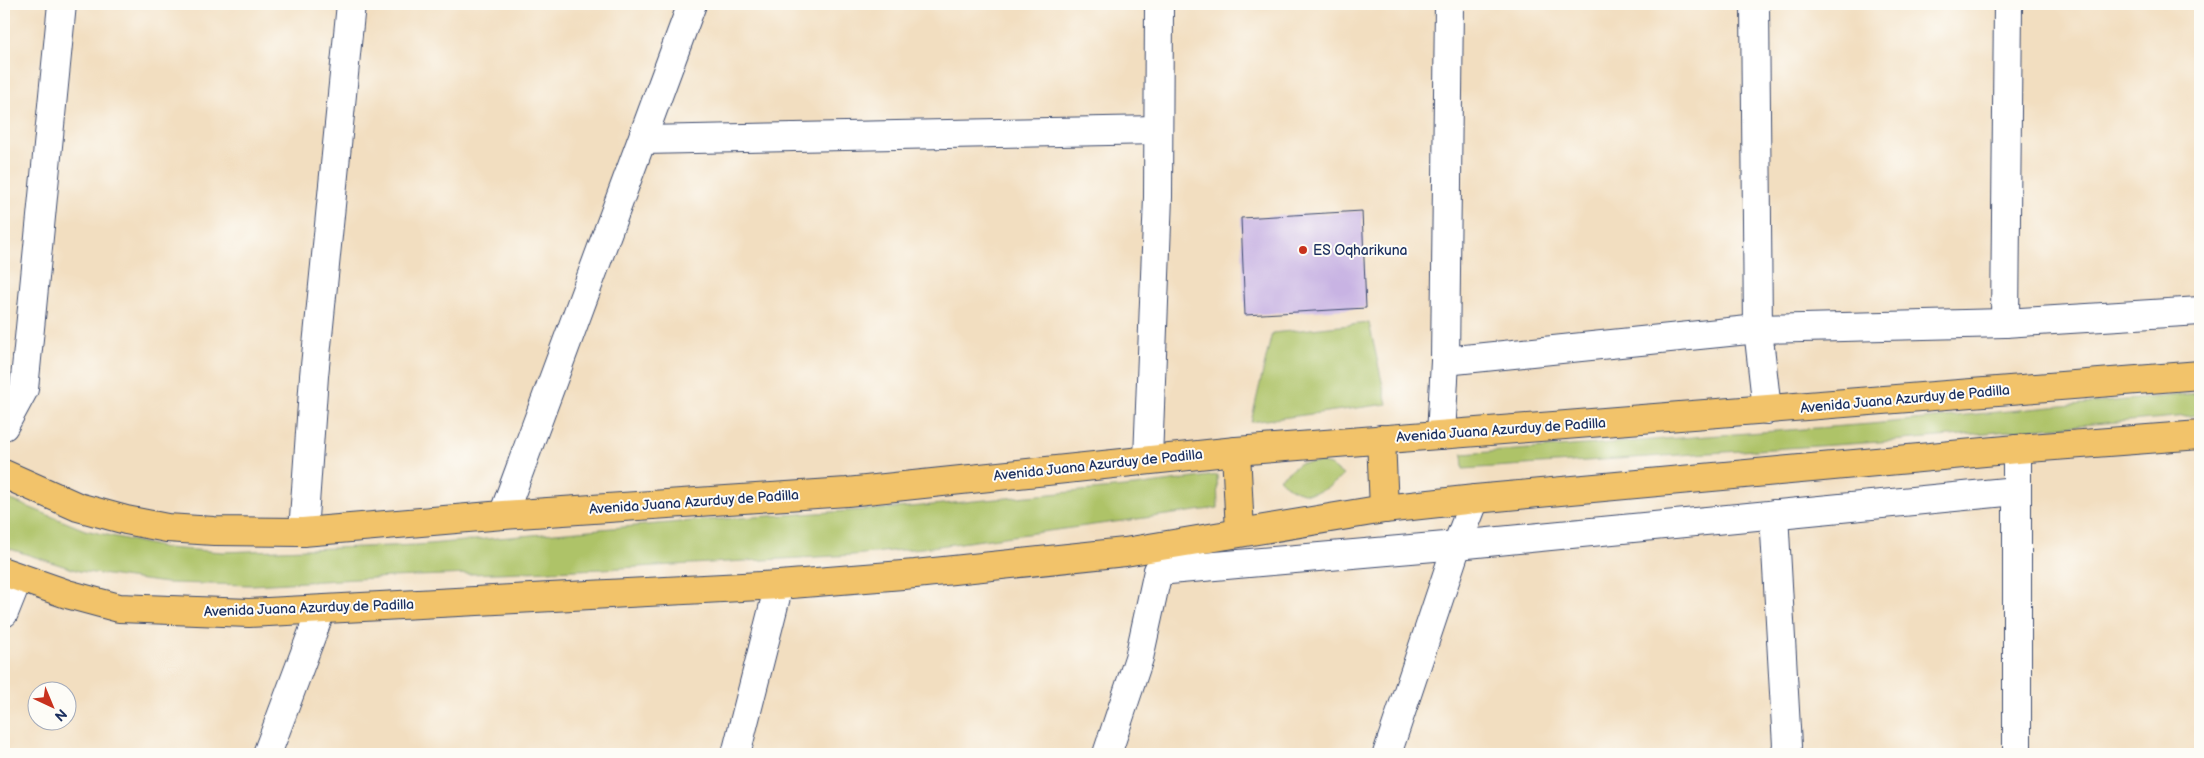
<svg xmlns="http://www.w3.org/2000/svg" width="2204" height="758" font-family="'Balsamiq Sans',sans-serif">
  <rect width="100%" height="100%" fill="#fdfcf7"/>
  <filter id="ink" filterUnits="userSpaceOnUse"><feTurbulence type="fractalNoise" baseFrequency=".02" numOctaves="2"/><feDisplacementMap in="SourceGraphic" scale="10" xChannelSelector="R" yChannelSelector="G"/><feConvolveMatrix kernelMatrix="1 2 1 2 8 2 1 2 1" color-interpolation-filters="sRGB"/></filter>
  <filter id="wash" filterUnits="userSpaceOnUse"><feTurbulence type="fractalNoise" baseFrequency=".0096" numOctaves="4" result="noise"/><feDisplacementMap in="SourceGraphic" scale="20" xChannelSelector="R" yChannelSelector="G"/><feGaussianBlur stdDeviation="1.12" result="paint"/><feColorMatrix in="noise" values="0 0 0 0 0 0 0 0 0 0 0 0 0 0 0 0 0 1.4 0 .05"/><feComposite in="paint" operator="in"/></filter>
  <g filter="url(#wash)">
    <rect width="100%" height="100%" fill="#f2dec0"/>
    <g fill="#aec367" stroke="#647962">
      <polygon points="1369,323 1387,404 1251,422 1272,333"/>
      <polygon points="2200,393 2200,415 1879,442 1463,469 1462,454 1871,424"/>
      <path d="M1319,462L1330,465L1343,475C1323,496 1301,501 1279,479L1300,463Z"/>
      <polygon points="1217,475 1218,508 931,547 853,555 602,569 391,577 252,585 166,583 79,571 4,547 4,497 85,530 166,548 223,552 418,545 692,521 911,507 1135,486"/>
    </g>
    <g id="blocks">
      <polygon fill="#c8b3e3" points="1362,211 1366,308 1245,315 1241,218"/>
    </g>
  </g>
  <g filter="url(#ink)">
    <use href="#blocks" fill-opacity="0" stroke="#3b496d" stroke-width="1"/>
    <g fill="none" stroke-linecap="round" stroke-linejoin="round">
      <defs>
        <g id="minor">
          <polyline points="1755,4 1758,329 1767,410"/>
          <polyline points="643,140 1158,130"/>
          <polyline points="2005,323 2008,4"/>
          <polyline points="1445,361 1758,329 2005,323 2200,311"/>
          <polyline points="4,426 24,389 62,4"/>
          <polyline points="1441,435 1445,361 1449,4"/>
          <polyline points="2017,449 2017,754"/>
          <polyline points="1148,459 1158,197 1159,4"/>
          <polyline points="1774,514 1787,746 1785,754"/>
          <polyline points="503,515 692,4"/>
          <polyline points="303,532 314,376 351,4"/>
          <polyline points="1158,571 1457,545 2016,491"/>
          <polyline points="4,613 18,578"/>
          <polyline points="267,754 321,610"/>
          <polyline points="736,754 779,585"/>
          <polyline points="1107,754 1139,658 1158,571 1175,562"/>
          <polyline points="1387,754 1457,545 1475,499"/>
        </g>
        <g id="highway">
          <polyline points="1381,439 1384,509"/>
          <polyline points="1236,451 1240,532"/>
          <polyline points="4,474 78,507 126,520 167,528 214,531 303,532 503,515 847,492 1236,451 2200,375"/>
          <polyline points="4,572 67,594 119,608 249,613 779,585 915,574 1125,552 1384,509 1475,499 2017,449 2200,435"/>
        </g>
      </defs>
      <use href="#minor" stroke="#3b496d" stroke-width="30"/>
      <use href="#highway" stroke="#3b496d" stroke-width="30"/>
      <use href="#minor" stroke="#fff" stroke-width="28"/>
      <use href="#highway" stroke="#f2c36a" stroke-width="28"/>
    </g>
  </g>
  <circle fill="#c8321e" stroke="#fdfcf7" stroke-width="2" cx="1303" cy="250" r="5"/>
  <g text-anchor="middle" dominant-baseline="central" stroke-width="4" stroke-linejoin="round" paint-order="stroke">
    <g font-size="14" fill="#1b2f5e" stroke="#fdfcf7" text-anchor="start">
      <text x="1313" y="250">ES Oqharikuna</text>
    </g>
    <g font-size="14" fill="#1b2f5e" stroke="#fdfcf7">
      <text transform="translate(1905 399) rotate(-5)">Avenida Juana Azurduy de Padilla</text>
      <text transform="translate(1501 430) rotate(-4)">Avenida Juana Azurduy de Padilla</text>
      <text transform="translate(1098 465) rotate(-6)">Avenida Juana Azurduy de Padilla</text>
      <text transform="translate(694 502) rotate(-4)">Avenida Juana Azurduy de Padilla</text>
      <text transform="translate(309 608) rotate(-2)">Avenida Juana Azurduy de Padilla</text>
    </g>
  </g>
  <rect width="2204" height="758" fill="none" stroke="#fdfcf7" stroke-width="20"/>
  <g transform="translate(52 706) rotate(136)"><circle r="24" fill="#fdfcf7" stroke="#a3aaba"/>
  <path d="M0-4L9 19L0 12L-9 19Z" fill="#c8321e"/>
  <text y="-8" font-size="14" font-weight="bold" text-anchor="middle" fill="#1b2f5e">N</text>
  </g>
</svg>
